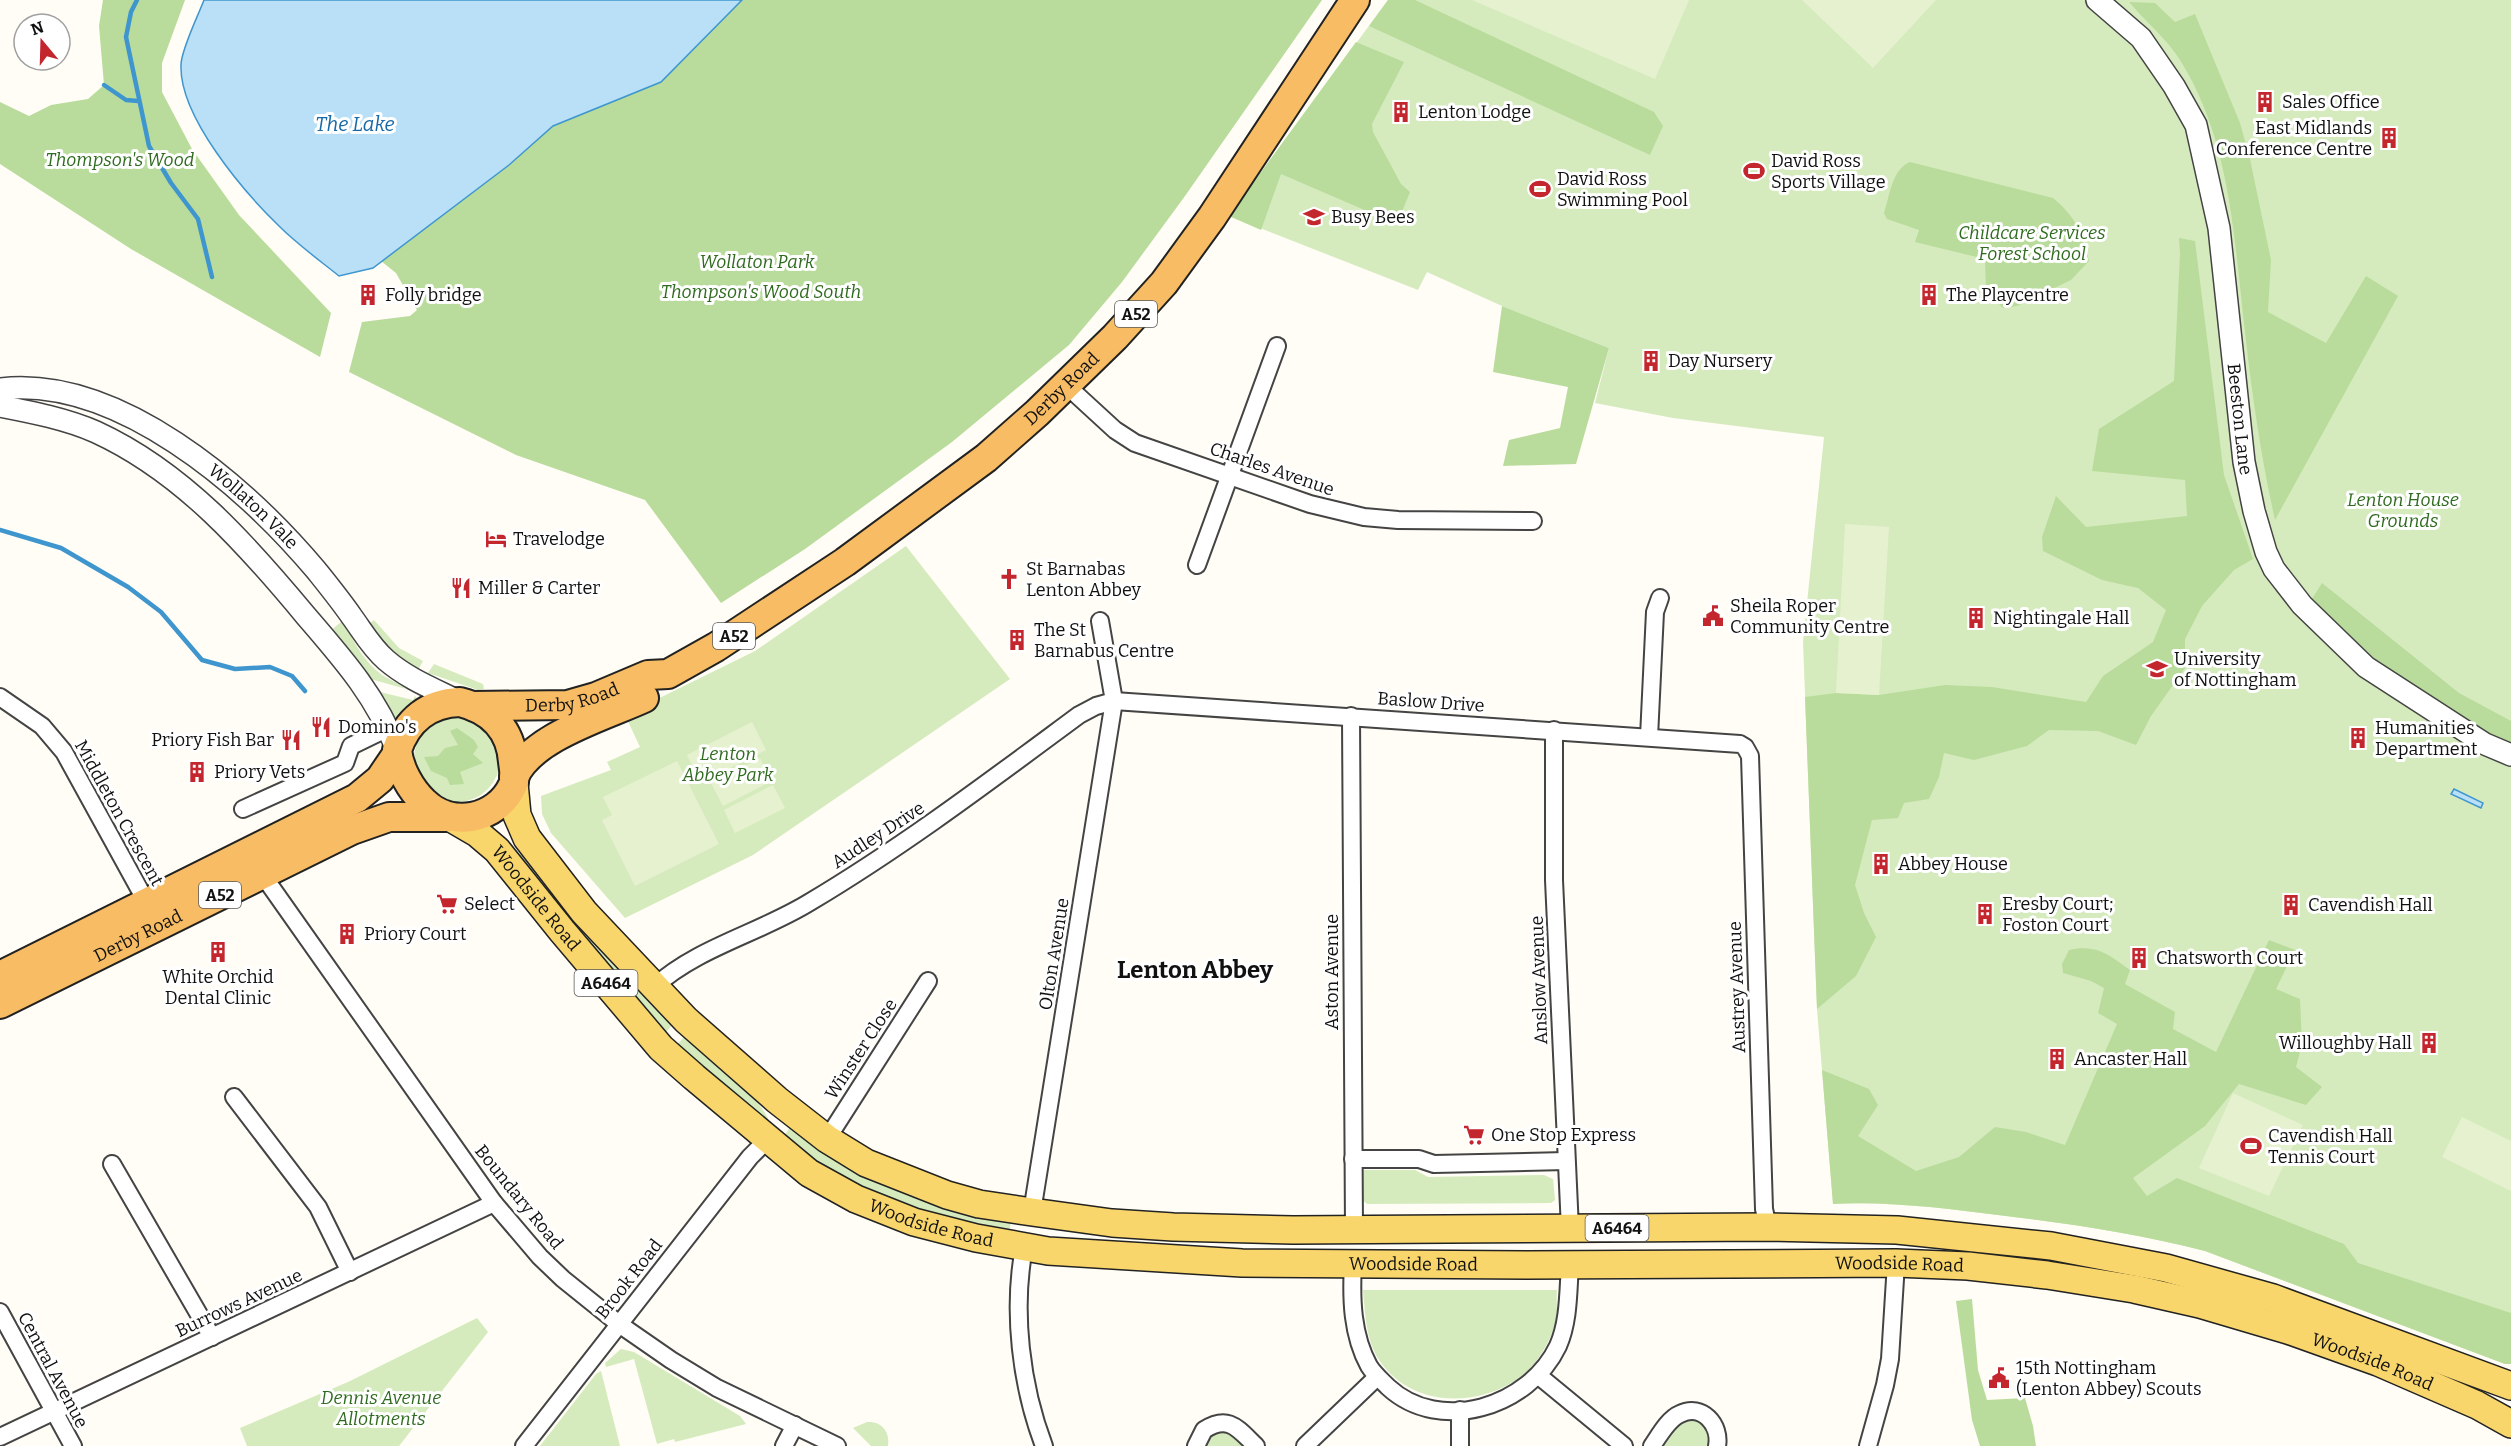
<svg xmlns="http://www.w3.org/2000/svg" width="2511" height="1446" font-family="Bitter,serif">
  <rect width="100%" height="100%" fill="#fffdf5"/>
  <g fill="#d5ebbd">
    <path d="M1388,0H2511V1364H2505L2205,1251C2140,1234 2073,1224 2006,1216C1949,1209 1890,1201 1833,1204L1817,1009L1803,642L1824,437L1673,418L1595,403L1609,348L1502,306L1427,272L1418,290L1229,216Z"/>
    <polygon points="906,546 1010,679 753,855 625,918 551,833 542,814 541,796 611,770 607,762 640,747 625,715 755,651"/>
    <polygon points="374,620 399,648 423,661 418,670 386,648 368,625"/>
    <path d="M341,622L346,625C354,644 365,662 382,675C390,680 400,684 406,689L374,680L369,683L329,632Z"/>
    <polygon points="434,664 483,684 484,689 478,690 428,673"/>
    <polygon points="380,692 413,700 415,696 417,699 398,718 394,717 377,694"/>
    <circle cx="457" cy="759" r="43"/>
    <polygon points="523,852 674,1023 665,1033 613,976 518,856"/>
    <path d="M685,1036C705,1053 765,1100 770,1124L674,1048Z"/>
    <path d="M791,1125C822,1146 852,1171 887,1186C926,1204 970,1211 1011,1222L1008,1238L849,1189L782,1140Z"/>
    <polygon points="1361,1170 1415,1170 1428,1177 1544,1175 1553,1179 1555,1200 1551,1203 1367,1204 1359,1197"/>
    <path d="M1363,1290H1557C1556,1300 1558,1313 1556,1322C1550,1342 1536,1367 1518,1379C1474,1408 1411,1407 1379,1360C1366,1340 1365,1313 1363,1290Z"/>
    <polygon points="477,1318 488,1332 399,1446 247,1446 240,1428 348,1382"/>
    <polygon points="621,1349 634,1352 740,1416 746,1424 675,1442 674,1439 657,1444 634,1359 606,1367 605,1363"/>
    <polygon points="601,1371 620,1446 540,1446 596,1374"/>
    <polygon points="1692,1419 1705,1424 1712,1446 1660,1446 1678,1424"/>
    <path d="M867,1422C882,1421 890,1432 888,1446H871L853,1428Z"/>
    <polygon points="1223,1430 1229,1430 1245,1446 1205,1446 1212,1434"/>
  </g>
  <g fill="#b9dc9c">
    <polygon points="103,0 185,0 162,63 162,92 192,149 239,215 331,313 320,357 131,249 0,164 0,102 29,116 51,105 88,99 104,85 99,26"/>
    <polygon points="742,0 1322,0 1185,196 1122,282 1069,345 952,442 805,549 721,603 645,500 516,455 349,372 362,322 410,316 417,310 396,273 381,261 509,165 553,126 661,82"/>
    <polygon points="1388,0 1415,0 1654,112 1663,126 1650,155 1369,26"/>
    <path d="M2129,2L2155,3L2175,22L2195,14L2240,123L2250,159L2271,260L2268,312L2326,343L2366,276L2398,296L2275,520C2261,457 2252,395 2245,332C2234,239 2231,141 2180,60C2167,39 2145,21 2129,2Z"/>
    <polygon points="1356,42 1404,62 1372,124 1373,132 1401,184 1410,192 1397,224 1281,174 1261,230 1229,216"/>
    <path d="M1910,162L2053,198C2077,218 2081,232 2089,261L2071,280L2017,306L2003,308L1986,291L1985,259L1915,242L1919,230L1887,219L1884,213C1890,195 1892,169 1910,162Z"/>
    <polygon points="2179,238 2195,241 2224,475 2253,559 2234,570 2202,606 2185,639 2185,668 2151,716 2136,745 2098,731 2049,730 2027,746 1974,760 1944,753 1939,777 1929,799 1904,803 1898,818 1872,820 1855,885 1864,913 1876,937 1856,976 1817,1009 1805,697 1836,693 1879,695 1945,685 1992,687 2086,702 2103,676 2153,642 2166,610 2138,588 2102,580 2043,551 2042,537 2056,496 2086,527 2187,516 2185,480 2092,471 2099,429 2174,381 2180,253"/>
    <polygon points="1502,306 1609,348 1576,464 1503,466 1509,440 1560,428 1568,387 1493,372"/>
    <polygon points="2322,583 2459,693 2511,721 2511,747 2431,699 2364,652 2310,602"/>
    <polygon points="457,728 474,740 478,747 473,754 483,763 460,772 464,784 450,785 447,778 431,771 424,757 438,756 445,748 458,745 450,731"/>
    <path d="M2269,940L2295,950L2276,989L2300,999L2302,1044L2296,1067L2322,1087L2306,1105L2239,1084L2205,1126L2133,1178L2147,1196L2177,1178L2344,1244L2358,1263L2511,1313V1364H2505L2205,1251C2140,1234 2073,1224 2006,1216C1949,1209 1890,1201 1833,1204L1822,1070L1869,1089L1878,1105L1858,1136L1916,1171L1959,1157L1995,1127L2026,1132L2065,1145L2117,1024L2098,1013L2104,988L2091,981L2063,973L2062,964L2069,950C2096,944 2108,954 2130,970L2125,984L2175,1012L2173,1029L2216,1052Z"/>
    <polygon points="1972,1299 1978,1370 1987,1400 2025,1398 2033,1426 2036,1446 1980,1446 1972,1420 1956,1301"/>
  </g>
  <g fill="#e6f2cf">
    <polygon points="1472,0 1689,0 1655,79"/>
    <polygon points="1802,0 1936,0 1873,68"/>
    <polygon points="1845,524 1889,527 1879,695 1836,693"/>
    <polygon points="752,722 766,750 701,783 687,755"/>
    <polygon points="760,758 772,781 723,806 711,783"/>
    <polygon points="677,761 719,844 635,886 602,820 612,815 603,797"/>
    <polygon points="773,785 785,808 735,833 724,810"/>
    <polygon points="2233,1093 2303,1125 2269,1196 2199,1168"/>
    <polygon points="2462,1117 2511,1141 2511,1191 2442,1157"/>
  </g>
  <g fill="#b9e0f7" stroke="#3f96cf" stroke-width="1.5">
    <path d="M204,0H742L661,82L553,126L509,165L373,268L339,276C319,260 297,244 279,226C243,191 179,116 181,65C181,50 198,16 204,0Z"/>
    <polygon points="2454,789 2483,803 2481,808 2451,794"/>
  </g>
  <g fill="none" stroke-linecap="round" stroke-linejoin="round">
    <g stroke="#3f96cf" stroke-width="4.5">
      <polyline points="137,0 131,12 126,37 149,146 171,183 198,219 212,277"/>
      <polyline points="104,85 126,100 138,101"/>
      <polyline points="0,530 61,548 128,587 161,612 202,660 235,669 270,667 292,676 305,691"/>
    </g>
    <defs>
      <g id="minor">
        <polyline points="1066,385 1115,430 1135,443 1310,504 1364,517 1398,520 1533,521"/>
        <polyline points="1197,565 1277,346"/>
        <polyline points="0,697 42,726 64,752 147,903"/>
        <polyline points="1351,716 1354,1228"/>
        <polyline points="1554,730 1554,880 1570,1229"/>
        <polyline points="1649,737 1655,612 1660,598"/>
        <polyline points="243,809 345,763 351,746 388,728"/>
        <polyline points="262,874 494,1203 540,1257 563,1279 619,1324 671,1360 717,1388 837,1446"/>
        <path d="M654,987C698,947 760,933 810,902C904,846 991,780 1079,715L1096,706L1114,701L1740,744L1745,747L1750,756L1764,1209L1768,1227"/>
        <polyline points="234,1097 318,1207 350,1272"/>
        <polyline points="827,1139 928,981"/>
        <polyline points="1353,1159 1419,1159 1434,1164 1566,1161"/>
        <polyline points="112,1164 212,1337"/>
        <polyline points="1032,1212 1114,701 1100,621"/>
        <path d="M1024,1248C1012,1311 1021,1386 1044,1446"/>
        <path d="M1353,1264C1351,1299 1352,1335 1369,1366C1374,1374 1381,1380 1388,1387C1440,1435 1529,1407 1558,1346C1569,1321 1568,1292 1570,1265"/>
        <polyline points="0,1312 73,1446"/>
        <polyline points="1539,1376 1624,1446"/>
        <polyline points="1460,1410 1460,1446"/>
        <polyline points="0,1437 494,1203"/>
        <polyline points="524,1446 750,1157 768,1139"/>
        <polyline points="784,1446 795,1425"/>
        <path d="M1196,1446L1204,1430C1229,1414 1238,1429 1256,1446"/>
        <polyline points="1305,1446 1377,1377"/>
        <path d="M1652,1446C1659,1436 1668,1419 1680,1414C1702,1403 1721,1425 1717,1446"/>
        <polyline points="1868,1446 1885,1385 1890,1359 1896,1263"/>
      </g>
      <g id="tertiary">
        <path id="s1" d="M2097,0L2141,38L2174,86L2196,125L2219,228L2244,462L2254,511L2266,552L2274,569L2302,605L2366,667L2485,744L2511,755"/>
        <path id="s2" d="M0,389C118,375 245,486 316,570C328,585 341,601 352,617C363,632 371,647 386,660C408,679 434,689 460,702"/>
        <path d="M0,406C31,412 67,419 96,432C183,472 247,545 306,616C343,659 376,696 397,750"/>
      </g>
      <g id="primary">
        <polyline points="514,783 517,815 527,838 584,912 686,1020 777,1100 827,1139 866,1163 947,1195 979,1204 1032,1212 1112,1223 1173,1227 1293,1230 1768,1227 1897,1230 2051,1246 2166,1268 2273,1298 2511,1386"/>
        <path id="s3" d="M453,819L477,833L497,850L562,931L661,1048L694,1077L809,1173L856,1199L914,1222L976,1238L1048,1251L1242,1263L1527,1265L1896,1263L1968,1266L2047,1275L2134,1289L2200,1304L2288,1330L2378,1362L2477,1405L2511,1424"/>
      </g>
      <g id="trunk">
        <path d="M460,702C492,710 511,730 513,762C514,770 516,778 513,785C497,820 451,829 424,802C411,790 399,769 397,750C407,720 428,703 460,702Z"/>
        <path id="s4" d="M473,706L568,705L596,697L648,675L668,674L716,647L845,562L986,458L1037,413L1115,337L1164,283L1212,217L1355,0"/>
        <path d="M514,777C531,737 605,716 644,698"/>
        <polyline points="0,976 357,798 380,779 397,754"/>
        <path id="s5" d="M0,1004L352,830L389,817H447"/>
      </g>
    </defs>
    <use href="#minor" stroke="#444" stroke-width="20"/>
    <use href="#tertiary" stroke="#444" stroke-width="24"/>
    <use href="#primary" stroke="#222" stroke-width="30"/>
    <use href="#trunk" stroke="#222" stroke-width="32"/>
    <use href="#minor" stroke="#fff" stroke-width="16"/>
    <use href="#tertiary" stroke="#fff" stroke-width="21"/>
    <use href="#primary" stroke="#f9d66b" stroke-width="27"/>
    <use href="#trunk" stroke="#f7bc64" stroke-width="28"/>
  </g>
  <defs>
    <symbol id="building-bare" viewBox="-9 -9 18 18"><path d="M-4-6H4V6H1V3H-1V6H-4ZM-2.5-4.3h1.7v1.8h-1.7ZM.8-4.3h1.7v1.8H.8ZM-2.5-1h1.7V.8h-1.7ZM.8-1h1.7V.8H.8Z" fill="#c4262e" stroke="#fff" stroke-width="2.5" paint-order="stroke"/></symbol>
    <symbol id="stadium-bare" viewBox="-9 -9 18 18"><path d="M0-5a6.5 5 0 1 0 0 10a6.5 5 0 1 0 0-10ZM-3.5-1.8h7v3.6h-7Z" fill="#c4262e" stroke="#fff" stroke-width="2.5" paint-order="stroke"/></symbol>
    <symbol id="school-bare" viewBox="-9 -9 18 18"><path d="M0-5L7-2L0 1L-7-2ZM-4 1L0 2.5L4 1V4Q0 6-4 4Z" fill="#c4262e" stroke="#fff" stroke-width="2.5" paint-order="stroke"/></symbol>
    <symbol id="hotel-bare" viewBox="-9 -9 18 18"><path d="M-6-4.5h1.5V1H6V5H4.5V3h-9V5H-6ZM-4 0a1.8 1.8 0 1 1 3.6 0ZM.5 0V-2.5h3Q6-2.5 6 0Z" fill="#c4262e" stroke="#fff" stroke-width="2.5" paint-order="stroke"/></symbol>
    <symbol id="church-bare" viewBox="-9 -9 18 18"><path d="M-1.2-6h2.4v3.5h3.3v2.4h-3.3V6h-2.4V-.1h-3.3v-2.4h3.3Z" fill="#c4262e" stroke="#fff" stroke-width="2.5" paint-order="stroke"/></symbol>
    <symbol id="restaurant-bare" viewBox="-9 -9 18 18"><path d="M-5-6h1v4h1v-4h1v4h1v-4h1v5L-1.5 .5V6h-2V.5L-5-1ZM5-6V6H3V1.5H1.5Q1.5-4 5-6Z" fill="#c4262e" stroke="#fff" stroke-width="2.5" paint-order="stroke"/></symbol>
    <symbol id="civic-bare" viewBox="-9 -9 18 18"><path d="M-.6-6.5H3V-4.5H.6V-3L4-1V1h2V6H-6V1h2V-1L-.6-3ZM-1.2 2.5V6h2.4V2.5Z" fill="#c4262e" stroke="#fff" stroke-width="2.5" paint-order="stroke"/></symbol>
    <symbol id="university-bare" viewBox="-9 -9 18 18"><path d="M0-5L7-2L0 1L-7-2ZM-4 1L0 2.5L4 1V4Q0 6-4 4Z" fill="#c4262e" stroke="#fff" stroke-width="2.5" paint-order="stroke"/></symbol>
    <symbol id="supermarket-bare" viewBox="-9 -9 18 18"><path d="M-6-5.5h2.5l.6 2H6L4.5 2H-2.5L-4.4-4H-6ZM-1.5 3.2a1.3 1.3 0 1 0 .1 0ZM3 3.2a1.3 1.3 0 1 0 .1 0Z" fill="#c4262e" stroke="#fff" stroke-width="2.5" paint-order="stroke"/></symbol>
  </defs>
  <g fill-rule="evenodd">
    <use href="#building-bare" x="2250" y="87" width="30" height="30"/>
    <use href="#building-bare" x="1386" y="97" width="30" height="30"/>
    <use href="#building-bare" x="2374" y="123" width="30" height="30"/>
    <use href="#stadium-bare" x="1739" y="156" width="30" height="30"/>
    <use href="#stadium-bare" x="1525" y="174" width="30" height="30"/>
    <use href="#school-bare" x="1299" y="202" width="30" height="30"/>
    <use href="#building-bare" x="353" y="280" width="30" height="30"/>
    <use href="#building-bare" x="1914" y="280" width="30" height="30"/>
    <use href="#building-bare" x="1636" y="346" width="30" height="30"/>
    <use href="#hotel-bare" x="481" y="524" width="30" height="30"/>
    <use href="#church-bare" x="994" y="564" width="30" height="30"/>
    <use href="#restaurant-bare" x="446" y="573" width="30" height="30"/>
    <use href="#civic-bare" x="1698" y="601" width="30" height="30"/>
    <use href="#building-bare" x="1961" y="603" width="30" height="30"/>
    <use href="#building-bare" x="1002" y="625" width="30" height="30"/>
    <use href="#university-bare" x="2142" y="654" width="30" height="30"/>
    <use href="#restaurant-bare" x="306" y="712" width="30" height="30"/>
    <use href="#building-bare" x="2343" y="723" width="30" height="30"/>
    <use href="#restaurant-bare" x="276" y="725" width="30" height="30"/>
    <use href="#building-bare" x="182" y="757" width="30" height="30"/>
    <use href="#building-bare" x="1866" y="849" width="30" height="30"/>
    <use href="#supermarket-bare" x="432" y="889" width="30" height="30"/>
    <use href="#building-bare" x="2276" y="890" width="30" height="30"/>
    <use href="#building-bare" x="1970" y="899" width="30" height="30"/>
    <use href="#building-bare" x="332" y="919" width="30" height="30"/>
    <use href="#building-bare" x="203" y="937" width="30" height="30"/>
    <use href="#building-bare" x="2124" y="943" width="30" height="30"/>
    <use href="#building-bare" x="2414" y="1028" width="30" height="30"/>
    <use href="#building-bare" x="2042" y="1044" width="30" height="30"/>
    <use href="#supermarket-bare" x="1459" y="1120" width="30" height="30"/>
    <use href="#stadium-bare" x="2236" y="1131" width="30" height="30"/>
    <use href="#civic-bare" x="1984" y="1363" width="30" height="30"/>
  </g>
  <g text-anchor="middle" dominant-baseline="central" stroke-width="6" stroke-linejoin="round" paint-order="stroke">
    <g fill="#fff" stroke="#585858" stroke-width="1.5">
      <rect x="1115" y="301" width="42" height="26" rx="4.5"/>
      <rect x="713" y="623" width="42" height="26" rx="4.5"/>
      <rect x="199" y="882" width="42" height="26" rx="4.5"/>
      <rect x="574.5" y="970" width="63" height="26" rx="4.5"/>
      <rect x="1585.5" y="1215" width="63" height="26" rx="4.5"/>
    </g>
    <g font-size="16" font-weight="bold" fill="#111">
      <text x="1136" y="314">A52</text>
      <text x="734" y="636">A52</text>
      <text x="220" y="895">A52</text>
      <text x="606" y="983">A6464</text>
      <text x="1617" y="1228">A6464</text>
    </g>
    <g font-size="18" fill="#111" stroke="#fff" text-anchor="start">
      <text x="2282" y="102">Sales Office</text>
      <text x="1418" y="112">Lenton Lodge</text>
      <text x="2372" y="128" text-anchor="end">East Midlands<tspan x="2372" dy="21">Conference Centre</tspan></text>
      <text x="1771" y="161">David Ross<tspan x="1771" dy="21">Sports Village</tspan></text>
      <text x="1557" y="179">David Ross<tspan x="1557" dy="21">Swimming Pool</tspan></text>
      <text x="1331" y="217">Busy Bees</text>
      <text x="385" y="295">Folly bridge</text>
      <text x="1946" y="295">The Playcentre</text>
      <text x="1668" y="361">Day Nursery</text>
      <text x="513" y="539">Travelodge</text>
      <text x="1026" y="569">St Barnabas<tspan x="1026" dy="21">Lenton Abbey</tspan></text>
      <text x="478" y="588">Miller &amp; Carter</text>
      <text x="1730" y="606">Sheila Roper<tspan x="1730" dy="21">Community Centre</tspan></text>
      <text x="1993" y="618">Nightingale Hall</text>
      <text x="1034" y="630">The St<tspan x="1034" dy="21">Barnabus Centre</tspan></text>
      <text x="2174" y="659">University<tspan x="2174" dy="21">of Nottingham</tspan></text>
      <text x="338" y="727">Domino's</text>
      <text x="2375" y="728">Humanities<tspan x="2375" dy="21">Department</tspan></text>
      <text x="274" y="740" text-anchor="end">Priory Fish Bar</text>
      <text x="214" y="772">Priory Vets</text>
      <text x="1898" y="864">Abbey House</text>
      <text x="464" y="904">Select</text>
      <text x="2002" y="904">Eresby Court;<tspan x="2002" dy="21">Foston Court</tspan></text>
      <text x="2308" y="905">Cavendish Hall</text>
      <text x="364" y="934">Priory Court</text>
      <text x="2156" y="958">Chatsworth Court</text>
      <text x="218" y="977" text-anchor="middle">White Orchid<tspan x="218" dy="21">Dental Clinic</tspan></text>
      <text x="2412" y="1043" text-anchor="end">Willoughby Hall</text>
      <text x="2074" y="1059">Ancaster Hall</text>
      <text x="1491" y="1135">One Stop Express</text>
      <text x="2268" y="1136">Cavendish Hall<tspan x="2268" dy="21">Tennis Court</tspan></text>
      <text x="2016" y="1368">15th Nottingham<tspan x="2016" dy="21">(Lenton Abbey) Scouts</tspan></text>
    </g>
    <g font-size="18" font-style="italic" fill="#2f6b1f" stroke="#fff">
      <text x="120" y="160">Thompson's Wood</text>
      <text x="2032" y="233">Childcare Services<tspan x="2032" dy="21">Forest School</tspan></text>
      <text x="757" y="262">Wollaton Park</text>
      <text x="761" y="292">Thompson's Wood South</text>
      <text x="2403" y="500">Lenton House<tspan x="2403" dy="21">Grounds</tspan></text>
      <text x="728" y="754">Lenton<tspan x="728" dy="21">Abbey Park</tspan></text>
      <text x="381" y="1398">Dennis Avenue<tspan x="381" dy="21">Allotments</tspan></text>
    </g>
    <g font-size="18" fill="#111" stroke="#fff">
      <text stroke="none"><textPath href="#s4" startOffset="688">Derby Road</textPath></text>
      <text stroke="none"><textPath href="#s1" startOffset="459">Beeston Lane</textPath></text>
      <text transform="translate(1272 469) rotate(19)">Charles Avenue</text>
      <text stroke="none"><textPath href="#s2" startOffset="288">Wollaton Vale</textPath></text>
      <text stroke="none"><textPath href="#s4" startOffset="100">Derby Road</textPath></text>
      <text transform="translate(1431 702) rotate(4)">Baslow Drive</text>
      <text transform="translate(119 813) rotate(61)">Middleton Crescent</text>
      <text transform="translate(878 835) rotate(-33)">Audley Drive</text>
      <text stroke="none"><textPath href="#s3" startOffset="116">Woodside Road</textPath></text>
      <text stroke="none"><textPath href="#s5" startOffset="154">Derby Road</textPath></text>
      <text transform="translate(1054 954) rotate(-81)">Olton Avenue</text>
      <text transform="translate(1332 972) rotate(-90)">Aston Avenue</text>
      <text transform="translate(1539 980) rotate(-92)">Anslow Avenue</text>
      <text transform="translate(1737 987) rotate(-92)">Austrey Avenue</text>
      <text transform="translate(861 1049) rotate(-57)">Winster Close</text>
      <text transform="translate(519 1197) rotate(51)">Boundary Road</text>
      <text stroke="none"><textPath href="#s3" startOffset="638">Woodside Road</textPath></text>
      <text stroke="none"><textPath href="#s3" startOffset="1124">Woodside Road</textPath></text>
      <text stroke="none"><textPath href="#s3" startOffset="1610">Woodside Road</textPath></text>
      <text transform="translate(629 1279) rotate(-52)">Brook Road</text>
      <text transform="translate(239 1303) rotate(-25)">Burrows Avenue</text>
      <text stroke="none"><textPath href="#s3" startOffset="2096">Woodside Road</textPath></text>
      <text transform="translate(53 1370) rotate(62)">Central Avenue</text>
    </g>
    <g font-size="20" font-style="italic" fill="#1768a6" stroke="#fff">
      <text x="355" y="124">The Lake</text>
    </g>
    <g font-size="24" font-weight="bold" fill="#111" stroke="#fff">
      <text x="1195" y="970">Lenton Abbey</text>
    </g>
  </g>
  <g transform="translate(42 42) rotate(341)"><circle r="28" fill="#ffffff" stroke="#a0a0a0" stroke-width="1.5"/>
  <path d="M0-4.5L10 22L0 15L-10 22Z" fill="#c4262e"/>
  <text y="-9" font-size="16" font-weight="bold" text-anchor="middle" fill="#111111">N</text>
  </g>
</svg>
